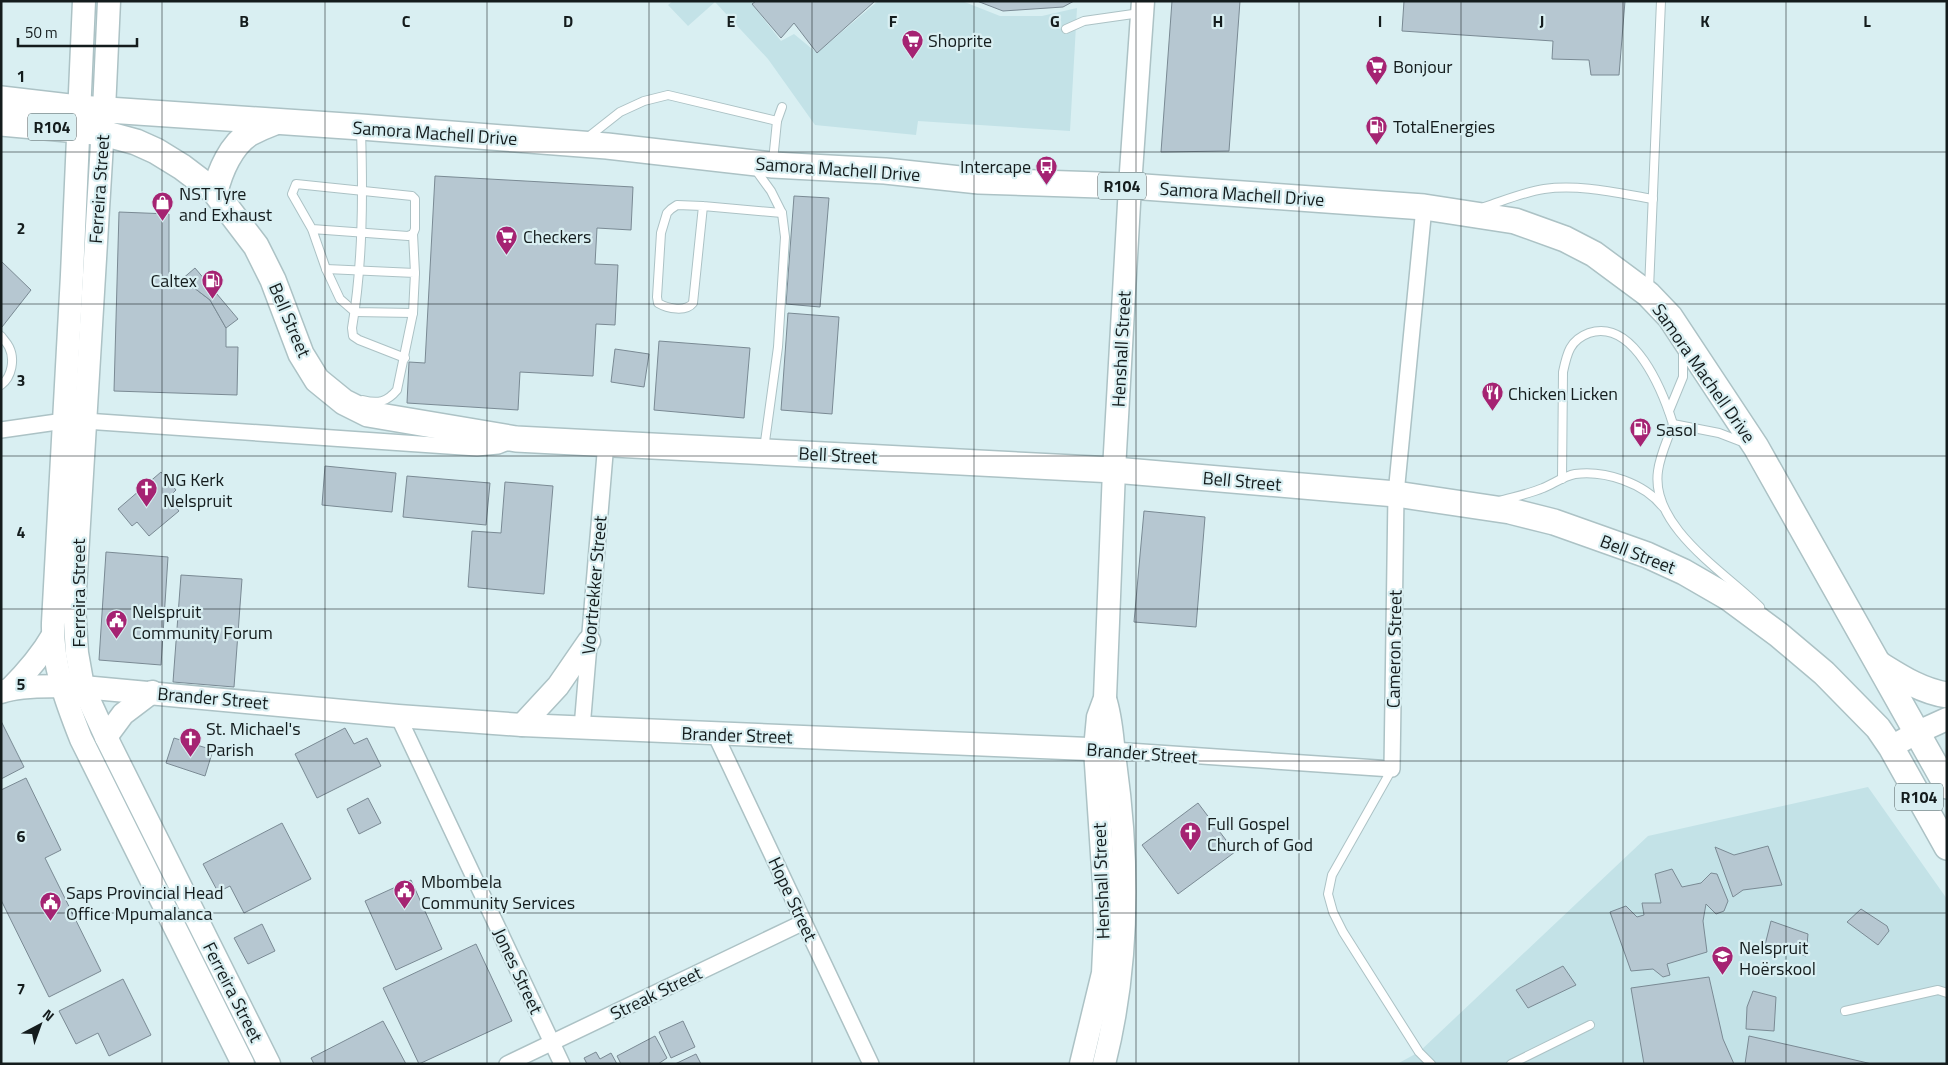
<svg xmlns="http://www.w3.org/2000/svg" width="1948" height="1065" font-family="'Titillium Web',sans-serif">
  <rect width="100%" height="100%" fill="#d9eff2"/>
  <g fill="#c3e2e7">
    <polygon points="673,1 753,1 752,4 781,41 794,34 817,53 878,1 962,1 1000,16 1042,16 1077,8 1070,131 918,121 916,135 815,125 768,59 715,2 688,26 668,5"/>
    <polygon points="1868,787 1947,899 1947,1064 1397,1064 1419,1052 1648,836"/>
  </g>
  <g fill="#b6c7d1" stroke="#7a8a94">
    <polygon points="756,1 875,1 817,53 794,23 781,38 752,4"/>
    <polygon points="977,1 1074,1 1063,7 1003,11"/>
    <polygon points="1172,1 1240,1 1229,151 1161,152"/>
    <polygon points="1404,1 1625,1 1619,75 1591,75 1589,60 1552,59 1553,41 1402,31"/>
    <polygon points="435,176 633,187 631,230 597,228 595,264 618,265 615,325 596,324 593,376 520,372 518,410 407,403 409,362 425,363"/>
    <polygon points="794,196 829,198 820,307 786,304"/>
    <polygon points="119,212 169,214 169,274 189,284 210,300 226,328 226,347 238,347 237,395 114,391"/>
    <polygon points="1,261 31,290 2,327 1,327"/>
    <polygon points="195,268 238,319 226,328 210,300 189,284 181,280"/>
    <polygon points="788,313 839,317 832,414 781,410"/>
    <polygon points="659,341 750,348 744,418 654,410"/>
    <polygon points="615,349 649,354 644,387 611,382"/>
    <polygon points="325,466 396,473 392,512 322,505"/>
    <polygon points="161,472 176,490 168,498 179,511 149,536 137,522 132,526 118,509"/>
    <polygon points="407,476 490,483 486,525 403,517"/>
    <polygon points="505,482 553,486 544,594 468,587 472,531 501,533"/>
    <polygon points="1144,511 1205,517 1196,627 1134,622"/>
    <polygon points="106,552 168,557 161,665 99,660"/>
    <polygon points="181,575 242,579 234,687 173,682"/>
    <polygon points="1,721 24,767 1,779"/>
    <polygon points="345,728 354,744 367,738 381,766 317,798 295,754"/>
    <polygon points="174,738 213,750 205,776 166,763"/>
    <polygon points="26,778 61,850 45,858 101,971 49,997 1,900 1,790"/>
    <polygon points="368,798 381,823 359,834 347,809"/>
    <polygon points="1198,803 1235,852 1178,894 1142,845"/>
    <polygon points="282,823 311,879 244,913 230,886 218,892 203,864"/>
    <polygon points="1768,846 1782,885 1743,890 1733,897 1715,847 1734,855"/>
    <polygon points="1672,869 1682,887 1701,883 1711,873 1717,874 1728,901 1724,911 1716,914 1706,904 1703,921 1707,952 1667,964 1670,975 1663,977 1653,969 1631,971 1610,912 1626,906 1637,917 1644,915 1642,903 1661,903 1655,874"/>
    <polygon points="411,880 442,949 396,970 365,901"/>
    <polygon points="1861,909 1887,926 1889,931 1878,945 1847,922"/>
    <polygon points="1771,921 1808,934 1806,956 1765,945"/>
    <polygon points="262,924 275,951 248,964 234,938"/>
    <polygon points="476,944 512,1021 419,1064 383,988"/>
    <polygon points="1563,966 1576,985 1528,1008 1516,990"/>
    <polygon points="1709,977 1723,1039 1734,1064 1644,1064 1631,988"/>
    <polygon points="123,979 151,1035 109,1056 98,1033 76,1044 59,1011"/>
    <polygon points="1753,991 1776,997 1774,1031 1746,1029 1747,1007"/>
    <polygon points="383,1021 406,1064 314,1064 311,1058"/>
    <polygon points="683,1021 695,1047 671,1058 659,1032"/>
    <polygon points="655,1036 667,1058 658,1064 621,1064 617,1056"/>
    <polygon points="1749,1036 1829,1054 1872,1064 1745,1064"/>
    <polygon points="596,1052 600,1059 611,1053 617,1064 587,1064 584,1058"/>
    <polygon points="696,1054 701,1064 675,1064"/>
  </g>
  <g fill="none" stroke-linecap="round" stroke-linejoin="round">
    <defs>
      <g id="lane">
        <polyline points="1066,29 1084,21 1140,13"/>
        <path d="M361,130C363,195 363,263 352,328L353,336L359,340L405,358"/>
        <polyline points="587,138 620,112 644,101 668,95 777,121"/>
        <polyline points="773,161 777,121 782,107"/>
        <polyline points="755,169 771,191 782,213 785,237 778,347 764,449"/>
        <path d="M703,206L693,303C686,312 668,309 658,303L657,297L661,233L667,213L671,209L677,205L703,206L782,213"/>
        <path d="M1484,207C1503,201 1524,192 1544,189C1580,184 1617,193 1653,199"/>
        <polyline points="312,229 408,236 413,234 415,229 415,199 412,196 296,184 292,194 312,229 326,269 340,299 355,312 413,313"/>
        <polyline points="413,234 415,273"/>
        <path d="M326,269L415,273L413,313L397,390C387,402 378,404 363,400"/>
        <polyline points="1649,289 1661,1"/>
        <path d="M1,336C4,340 7,343 9,347C15,359 12,377 1,385"/>
        <polyline points="1669,411 1683,377 1683,351"/>
        <path d="M1745,443L1719,433L1673,424C1668,439 1660,455 1658,471C1650,527 1726,573 1760,607"/>
        <path d="M1562,479L1563,372C1567,353 1570,340 1589,333C1634,318 1663,392 1673,424"/>
        <path d="M1499,501C1513,497 1529,494 1543,488C1553,484 1564,476 1575,474C1605,470 1644,483 1663,507"/>
        <polyline points="1392,769 1332,875 1328,894 1333,912 1343,932 1419,1052 1431,1064"/>
        <polyline points="1845,1011 1938,990 1947,993"/>
        <polyline points="1511,1064 1590,1025"/>
      </g>
      <g id="street">
        <polyline points="1,430 64,421 85,421 477,448 498,446 508,442"/>
        <polyline points="398,716 562,1064"/>
        <polyline points="582,728 606,442"/>
        <polyline points="715,734 871,1064"/>
        <polyline points="1113,750 1392,769 1396,494 1424,207"/>
        <polyline points="507,1064 804,922"/>
      </g>
      <g id="secondary">
        <path d="M84,1L72,275L53,623C52,664 66,701 81,739L243,1064"/>
        <polyline points="109,1 104,110 74,606 77,653 83,687 106,737 269,1064"/>
        <path d="M10,689C27,672 41,656 53,635"/>
        <path d="M1,692C20,685 62,686 83,687L398,716L522,725L1113,750"/>
        <polyline points="522,725 558,686 589,641"/>
        <polyline points="106,737 123,714 152,692"/>
        <polyline points="1891,747 1916,733 1947,719"/>
        <polyline points="1081,1064 1103,973 1105,931 1104,884 1095,749 1098,717 1105,698 1114,470 1130,186 1143,1"/>
        <path d="M1104,1064C1129,966 1129,862 1115,762C1112,741 1112,720 1105,699"/>
      </g>
      <g id="primary">
        <polyline points="1,99 78,108 361,127 607,146 773,165 885,171 979,181 1130,186 1424,207 1515,221 1565,239 1594,254 1648,294 1670,317 1756,447 1947,786"/>
        <polyline points="1,123 78,130 103,133 136,142 156,151 182,167 215,192 256,246 273,280 301,354 317,380 344,402 368,414 516,439 1114,470 1396,494 1510,511 1554,522 1647,555 1684,572 1729,598 1779,635 1824,673 1878,728 1891,747 1947,847"/>
        <path d="M215,192C220,171 231,145 250,133C258,129 267,125 275,122"/>
        <path d="M1879,664C1900,677 1921,691 1947,695"/>
      </g>
    </defs>
    <use href="#lane" stroke="#acc2c5" stroke-width="10"/>
    <use href="#street" stroke="#acc2c5" stroke-width="18"/>
    <use href="#secondary" stroke="#acc2c5" stroke-width="25"/>
    <use href="#primary" stroke="#acc2c5" stroke-width="28"/>
    <use href="#lane" stroke="#fff" stroke-width="8"/>
    <use href="#street" stroke="#fff" stroke-width="15"/>
    <use href="#secondary" stroke="#fff" stroke-width="22"/>
    <use href="#primary" stroke="#fff" stroke-width="25"/>
  </g>
  <path fill="none" stroke="#141c1d" stroke-width="1" stroke-opacity="0.55" d="M162,1V1064M325,1V1064M487,1V1064M649,1V1064M812,1V1064M974,1V1064M1136,1V1064M1299,1V1064M1461,1V1064M1623,1V1064M1786,1V1064M1,152H1947M1,304H1947M1,456H1947M1,609H1947M1,761H1947M1,913H1947"/>
  <defs>
    <symbol id="supermarket-pin" viewBox="-11 -11 22 30"><path d="M0 17L-7.5 6A9.5 9.5 0 1 1 7.5 6Z" fill="#a52372" stroke="#d9eff2"/><path d="M-6-5.5h2.5l.6 2H6L4.5 2H-2.5L-4.4-4H-6ZM-1.5 3.2a1.3 1.3 0 1 0 .1 0ZM3 3.2a1.3 1.3 0 1 0 .1 0Z" fill="#fff"/></symbol>
    <symbol id="fuel-pin" viewBox="-11 -11 22 30"><path d="M0 17L-7.5 6A9.5 9.5 0 1 1 7.5 6Z" fill="#a52372" stroke="#d9eff2"/><path d="M-5.5-6h7V0h2V4h1.3V-2.5L3-4.5l.8-.8L6-3V5H2.5V1h-1V6h-7ZM-4.2-4.7v3.2H.2V-4.7Z" fill="#fff"/></symbol>
    <symbol id="bus-pin" viewBox="-11 -11 22 30"><path d="M0 17L-7.5 6A9.5 9.5 0 1 1 7.5 6Z" fill="#a52372" stroke="#d9eff2"/><path d="M-5-6H5V4H4V6H2V4H-2V6H-4V4H-5ZM-3.5-4V0h7V-4ZM-3.5 1.2v1.5H-2V1.2ZM2 1.2v1.5H3.5V1.2Z" fill="#fff"/></symbol>
    <symbol id="shop-pin" viewBox="-11 -11 22 30"><path d="M0 17L-7.5 6A9.5 9.5 0 1 1 7.5 6Z" fill="#a52372" stroke="#d9eff2"/><path d="M-5-2.5h2.3a2.7 3.5 0 0 1 5.4 0H5L5.5 6h-11ZM-1.5-2.5h3a1.5 2.3 0 0 0-3 0Z" fill="#fff"/></symbol>
    <symbol id="restaurant-pin" viewBox="-11 -11 22 30"><path d="M0 17L-7.5 6A9.5 9.5 0 1 1 7.5 6Z" fill="#a52372" stroke="#d9eff2"/><path d="M-5-6h1v4h1v-4h1v4h1v-4h1v5L-1.5 .5V6h-2V.5L-5-1ZM5-6V6H3V1.5H1.5Q1.5-4 5-6Z" fill="#fff"/></symbol>
    <symbol id="church-pin" viewBox="-11 -11 22 30"><path d="M0 17L-7.5 6A9.5 9.5 0 1 1 7.5 6Z" fill="#a52372" stroke="#d9eff2"/><path d="M-1.2-6h2.4v3.5h3.3v2.4h-3.3V6h-2.4V-.1h-3.3v-2.4h3.3Z" fill="#fff"/></symbol>
    <symbol id="civic-pin" viewBox="-11 -11 22 30"><path d="M0 17L-7.5 6A9.5 9.5 0 1 1 7.5 6Z" fill="#a52372" stroke="#d9eff2"/><path d="M-.6-6.5H3V-4.5H.6V-3L4-1V1h2V6H-6V1h2V-1L-.6-3ZM-1.2 2.5V6h2.4V2.5Z" fill="#fff"/></symbol>
    <symbol id="school-pin" viewBox="-11 -11 22 30"><path d="M0 17L-7.5 6A9.5 9.5 0 1 1 7.5 6Z" fill="#a52372" stroke="#d9eff2"/><path d="M0-5L7-2L0 1L-7-2ZM-4 1L0 2.5L4 1V4Q0 6-4 4Z" fill="#fff"/></symbol>
  </defs>
  <g fill-rule="evenodd">
    <use href="#supermarket-pin" x="900" y="28" width="25" height="34"/>
    <use href="#supermarket-pin" x="1364" y="54" width="25" height="34"/>
    <use href="#fuel-pin" x="1364" y="114" width="25" height="34"/>
    <use href="#bus-pin" x="1034" y="154" width="25" height="34"/>
    <use href="#shop-pin" x="150" y="190" width="25" height="34"/>
    <use href="#supermarket-pin" x="494" y="224" width="25" height="34"/>
    <use href="#fuel-pin" x="200" y="268" width="25" height="34"/>
    <use href="#restaurant-pin" x="1480" y="380" width="25" height="34"/>
    <use href="#fuel-pin" x="1628" y="416" width="25" height="34"/>
    <use href="#church-pin" x="134" y="476" width="25" height="34"/>
    <use href="#civic-pin" x="104" y="608" width="25" height="34"/>
    <use href="#church-pin" x="178" y="726" width="25" height="34"/>
    <use href="#church-pin" x="1178" y="820" width="25" height="34"/>
    <use href="#civic-pin" x="392" y="878" width="25" height="34"/>
    <use href="#civic-pin" x="38" y="890" width="25" height="34"/>
    <use href="#school-pin" x="1710" y="944" width="25" height="34"/>
  </g>
  <g text-anchor="middle" dominant-baseline="central" stroke-width="4.5" stroke-linejoin="round" paint-order="stroke">
    <g fill="#d9eff2" stroke="#4f5b5d" stroke-width="1">
      <rect x="28" y="113.5" width="48" height="27" rx="4"/>
      <rect x="1098" y="172.5" width="48" height="27" rx="4"/>
      <rect x="1895" y="783.5" width="48" height="27" rx="4"/>
    </g>
    <g font-size="16" font-weight="bold" fill="#141c1d">
      <text x="52" y="127">R104</text>
      <text x="1122" y="186">R104</text>
      <text x="1919" y="797">R104</text>
    </g>
    <g font-size="18" fill="#141c1d" stroke="#d9eff2" text-anchor="start">
      <text x="928" y="40">Shoprite</text>
      <text x="1393" y="66">Bonjour</text>
      <text x="1393" y="126">TotalEnergies</text>
      <text x="1031" y="166" text-anchor="end">Intercape</text>
      <text x="179" y="193">NST Tyre<tspan x="179" dy="21">and Exhaust</tspan></text>
      <text x="523" y="236">Checkers</text>
      <text x="197" y="280" text-anchor="end">Caltex</text>
      <text x="1508" y="393">Chicken Licken</text>
      <text x="1656" y="429">Sasol</text>
      <text x="163" y="479">NG Kerk<tspan x="163" dy="21">Nelspruit</tspan></text>
      <text x="132" y="611">Nelspruit<tspan x="132" dy="21">Community Forum</tspan></text>
      <text x="206" y="728">St. Michael's<tspan x="206" dy="21">Parish</tspan></text>
      <text x="1207" y="823">Full Gospel<tspan x="1207" dy="21">Church of God</tspan></text>
      <text x="421" y="881">Mbombela<tspan x="421" dy="21">Community Services</tspan></text>
      <text x="66" y="892">Saps Provincial Head<tspan x="66" dy="21">Office Mpumalanca</tspan></text>
      <text x="1739" y="947">Nelspruit<tspan x="1739" dy="21">Hoërskool</tspan></text>
    </g>
    <g font-size="18" fill="#141c1d" stroke="#d9eff2">
      <text transform="translate(435 133) rotate(4)">Samora Machell Drive</text>
      <text transform="translate(838 169) rotate(4)">Samora Machell Drive</text>
      <text transform="translate(99 189) rotate(-86)">Ferreira Street</text>
      <text transform="translate(1242 194) rotate(4)">Samora Machell Drive</text>
      <text transform="translate(290 320) rotate(67)">Bell Street</text>
      <text transform="translate(1121 349) rotate(-87)">Henshall Street</text>
      <text transform="translate(1704 373) rotate(55)">Samora Machell Drive</text>
      <text transform="translate(838 455) rotate(3)">Bell Street</text>
      <text transform="translate(1242 481) rotate(5)">Bell Street</text>
      <text transform="translate(1638 554) rotate(21)">Bell Street</text>
      <text transform="translate(594 585) rotate(-85)">Voortrekker Street</text>
      <text transform="translate(78 593) rotate(-90)">Ferreira Street</text>
      <text transform="translate(1394 649) rotate(-89)">Cameron Street</text>
      <text transform="translate(213 698) rotate(5)">Brander Street</text>
      <text transform="translate(737 735) rotate(2)">Brander Street</text>
      <text transform="translate(1142 753) rotate(4)">Brander Street</text>
      <text transform="translate(1101 881) rotate(-92)">Henshall Street</text>
      <text transform="translate(793 899) rotate(65)">Hope Street</text>
      <text transform="translate(518 971) rotate(65)">Jones Street</text>
      <text transform="translate(233 992) rotate(63)">Ferreira Street</text>
      <text transform="translate(656 993) rotate(-26)">Streak Street</text>
    </g>
  </g>
  <g font-size="16" text-anchor="middle" font-weight="bold" fill="#141c1d" stroke="#d9eff2" stroke-width="4.5" stroke-linejoin="round" paint-order="stroke">
    <text x="244" y="27">B</text>
    <text x="406" y="27">C</text>
    <text x="568" y="27">D</text>
    <text x="731" y="27">E</text>
    <text x="893" y="27">F</text>
    <text x="1055" y="27">G</text>
    <text x="1218" y="27">H</text>
    <text x="1380" y="27">I</text>
    <text x="1542" y="27">J</text>
    <text x="1705" y="27">K</text>
    <text x="1867" y="27">L</text>
    <text x="21" y="82">1</text>
    <text x="21" y="234">2</text>
    <text x="21" y="386">3</text>
    <text x="21" y="538">4</text>
    <text x="21" y="690">5</text>
    <text x="21" y="842">6</text>
    <text x="21" y="995">7</text>
  </g>
  <rect width="1948" height="1065" fill="none" stroke="#141c1d" stroke-width="5"/>
  <g transform="translate(40 1025) rotate(41)" stroke="#d9eff2" stroke-width="4" paint-order="stroke">
  <path d="M0-4L9 19L0 12L-9 19Z" fill="#141c1d"/>
  <text y="-8" font-size="14" font-weight="bold" text-anchor="middle" fill="#141c1d">N</text>
  </g>
  <path d="M18 38v8h119v-8" fill="none" stroke="#141c1d" stroke-width="2.5"/>
  <text x="25" y="38" font-size="15" fill="#141c1d" stroke="#d9eff2" stroke-width="4" paint-order="stroke">50 m</text>
</svg>
